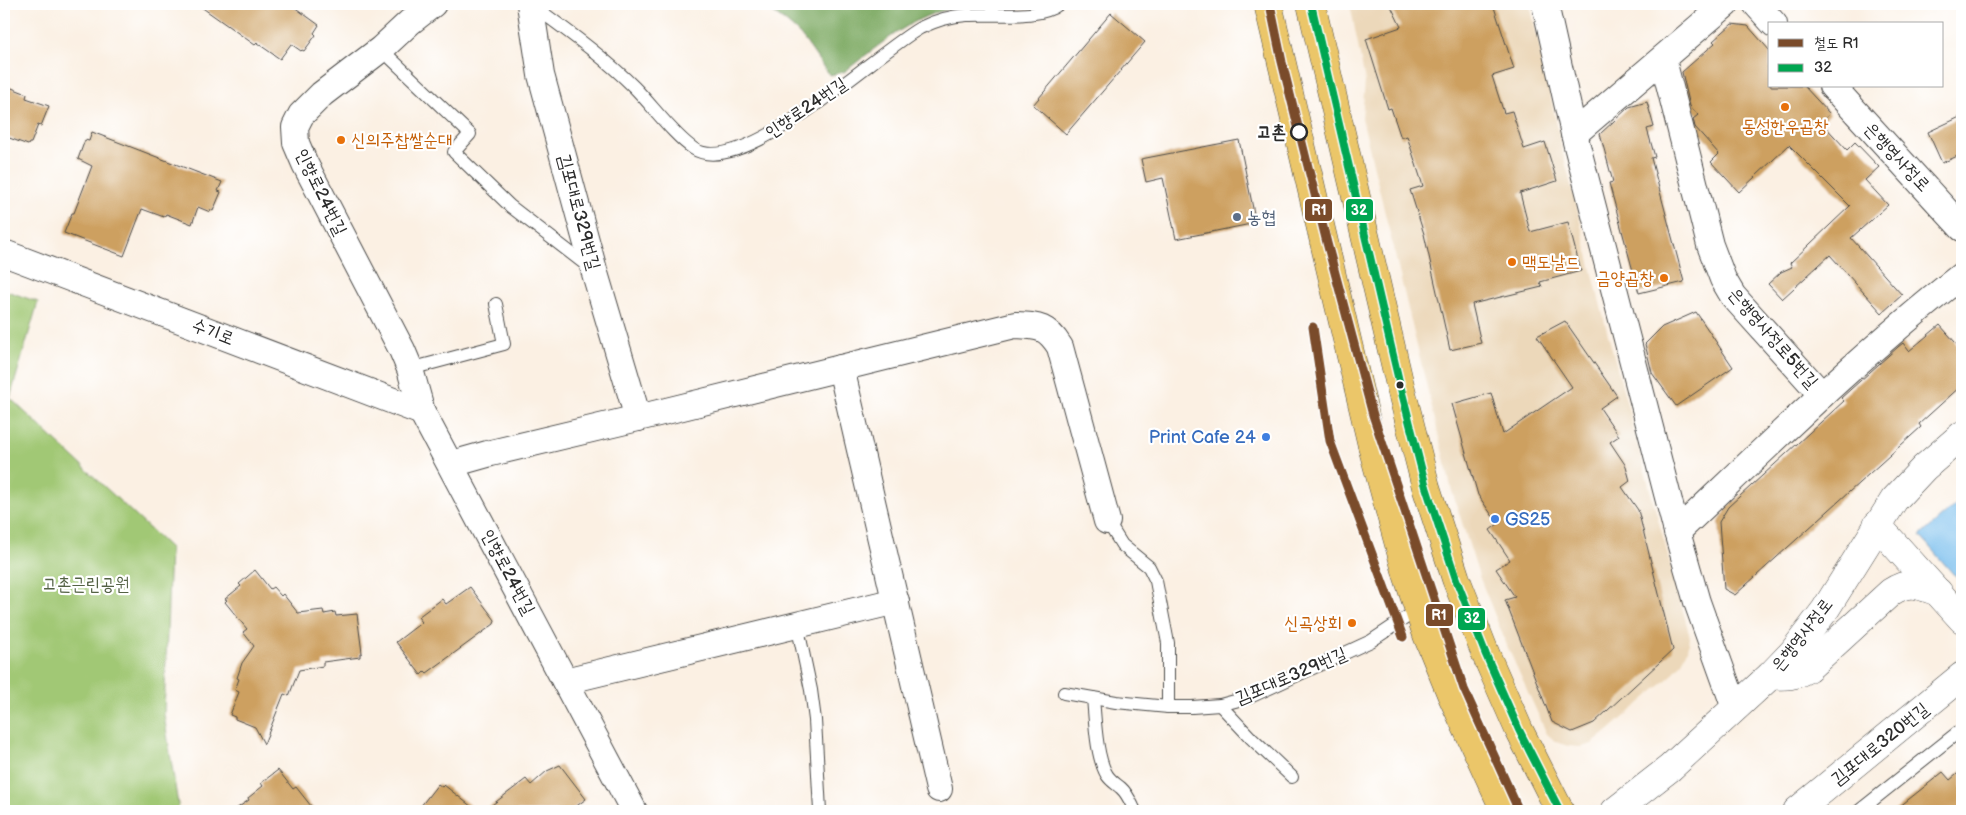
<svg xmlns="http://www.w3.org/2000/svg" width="1966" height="815" font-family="'Balsamiq Sans','Poor Story',sans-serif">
  <rect width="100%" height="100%" fill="#fff"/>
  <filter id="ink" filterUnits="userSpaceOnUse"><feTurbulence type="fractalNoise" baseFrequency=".02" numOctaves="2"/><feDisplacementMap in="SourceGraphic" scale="10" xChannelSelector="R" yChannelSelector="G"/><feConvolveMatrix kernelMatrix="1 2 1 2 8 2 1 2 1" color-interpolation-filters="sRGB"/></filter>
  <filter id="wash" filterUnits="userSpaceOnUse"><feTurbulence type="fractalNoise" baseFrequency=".0096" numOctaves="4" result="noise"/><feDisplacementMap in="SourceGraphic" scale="20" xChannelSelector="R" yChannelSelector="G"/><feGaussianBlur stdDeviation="1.12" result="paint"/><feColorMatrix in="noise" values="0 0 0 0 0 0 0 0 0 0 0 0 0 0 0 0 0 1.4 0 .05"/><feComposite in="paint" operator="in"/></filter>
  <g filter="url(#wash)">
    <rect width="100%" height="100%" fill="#fbf0e3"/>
    <polygon fill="#ecd8ba" points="1350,4 1530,4 1564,157 1605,323 1690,637 1688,650 1682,662 1672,675 1607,732 1592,744 1581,747 1568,746 1556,742 1547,734 1508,648 1479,576 1452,491 1362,118 1365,81"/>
    <polygon fill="#a1c874" stroke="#667a50" points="4,290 38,302 10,398 170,548 164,715 179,811 4,811"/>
    <path fill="#80ac66" stroke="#566c48" d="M760,4H1019C993,9 964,3 938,12C905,22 872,51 844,72L830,75C819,63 812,49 801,36C789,23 775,14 760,4Z"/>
    <polygon fill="#75bcec" stroke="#50748c" points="1962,499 1962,584 1920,536"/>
    <g id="blocks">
      <g fill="#cda061">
        <polygon points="197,4 290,4 319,25 314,33 316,35 304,51 302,50 301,51 291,44 280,59 257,43 255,45"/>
        <polygon points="1390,4 1493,4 1514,69 1492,76 1504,113 1512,111 1524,149 1545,142 1557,181 1520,193 1530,232 1568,222 1581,271 1540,282 1542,287 1472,304 1481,343 1450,350 1424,234 1410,190 1423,186 1407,136 1401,138 1391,108 1388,109 1366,39 1401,27"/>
        <polygon points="1111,13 1145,42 1066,134 1033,105"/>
        <polygon points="1732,24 1748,26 1770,51 1770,86 1804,86 1830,114 1821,122 1847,150 1855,142 1879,167 1865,180 1888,205 1851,238 1902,295 1882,313 1830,255 1782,299 1768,284 1781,272 1792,267 1790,263 1850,206 1789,145 1739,192 1711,162 1719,154 1695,127 1693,119 1698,115 1690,106 1682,72 1715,43 1713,41"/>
        <polygon points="4,85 27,94 26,98 49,106 41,126 38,125 31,143 29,143 28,145 4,136"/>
        <polygon points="1647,102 1654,127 1647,129 1655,157 1651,158 1684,282 1639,293 1609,183 1613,182 1600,134 1629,107"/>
        <polygon points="1962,116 1962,154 1942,163 1928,132"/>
        <polygon points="92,132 222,182 218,191 221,192 213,211 211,210 210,212 198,207 192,224 166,214 164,217 142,209 124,256 64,233 72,213 74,213 92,166 78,159 85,140 89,141"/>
        <polygon points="1239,140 1256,223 1176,239 1163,178 1146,182 1141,159"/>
        <polygon points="1696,312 1733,367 1676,406 1652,373 1645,344 1662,327"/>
        <polygon points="1565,321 1617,396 1600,408 1619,436 1610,442 1626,466 1630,481 1622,487 1638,510 1673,650 1594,723 1572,732 1552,722 1505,600 1515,597 1496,569 1510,560 1490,530 1498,524 1478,495 1452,404 1491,393 1503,434 1572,387 1537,336"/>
        <polygon points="1940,325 1962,350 1962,385 1919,424 1921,427 1735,595 1724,589 1719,522 1728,507 1844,401 1841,398 1898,347 1903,343 1909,351"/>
        <polygon points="255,570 270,589 273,587 281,596 283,594 298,613 323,610 324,614 335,612 336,616 357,614 362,653 360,654 360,657 323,662 323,666 299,670 289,696 284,694 264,744 255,727 235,719 235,717 230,715 239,692 235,690 239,679 237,678 242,663 254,646 243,632 247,629 225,602 227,600 225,599 241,586 239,584"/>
        <polygon points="470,587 495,620 494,624 427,673 425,671 421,675 396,642 422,622 418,617 442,599 446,604"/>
        <polygon points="560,765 586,799 570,811 484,811 526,779 531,785 547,771"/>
        <polygon points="278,770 293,789 296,787 315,811 233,811 249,800 248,798 263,786 261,783"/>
        <polygon points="1962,770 1962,811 1894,811 1943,772 1950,780"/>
        <polygon points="438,784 442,787 444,785 477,811 417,811"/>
      </g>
    </g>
  </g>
  <g filter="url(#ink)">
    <use href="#blocks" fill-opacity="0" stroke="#4a4947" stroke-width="1"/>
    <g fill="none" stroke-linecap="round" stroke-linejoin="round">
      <defs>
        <g id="service">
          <path d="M531,4C566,30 603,56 634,87C651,104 674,136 694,149C743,180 877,52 920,28C934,21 951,16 967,15C993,13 1039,20 1059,4"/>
          <polyline points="381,49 470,134 454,152 510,206 589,267"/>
          <polyline points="410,369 504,344 496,304"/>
          <polyline points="1107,521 1122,545 1149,567 1156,581 1168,643 1168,707"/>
          <polyline points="797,624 811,690 815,720 820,811"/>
          <polyline points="1064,693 1116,702 1168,707 1192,707 1220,705 1250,697 1371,641 1419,609"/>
          <path d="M1093,698C1095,719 1096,757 1107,775C1111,781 1115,783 1121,788C1128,794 1131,803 1135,811"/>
          <polyline points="1220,705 1251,738 1292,777"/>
          <polyline points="1859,811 1962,729"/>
        </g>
        <g id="minor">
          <polyline points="433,4 410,22 381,49 322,94 301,115 295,127 296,143 305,164 402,350 410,369 422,412 634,811"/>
          <polyline points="530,4 541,75 594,270 638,418"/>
          <polyline points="1545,4 1574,134 1677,532 1697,602 1735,708"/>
          <polyline points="1756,4 1774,24"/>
          <polyline points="1663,60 1710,245 1723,279 1733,296 1822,395"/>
          <polyline points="1832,86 1962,228"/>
          <polyline points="1574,134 1726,4"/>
          <polyline points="4,253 422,412"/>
          <polyline points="841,368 939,789"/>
          <path d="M452,464L491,453L638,418L1015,325C1039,326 1047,326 1060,347L1107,521"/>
          <path d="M1677,532C1770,444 1861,354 1962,275"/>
          <polyline points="565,681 896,601"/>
        </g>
        <g id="tertiary">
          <polyline points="1877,525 1962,619"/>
          <path d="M1771,675C1786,677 1795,676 1808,668L1891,592C1910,580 1918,585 1938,592"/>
          <polyline points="1615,811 1670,768 1771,675 1793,652 1825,610 1894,500 1924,468 1962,435"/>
          <polyline points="1797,811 1962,676"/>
        </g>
        <g id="primary">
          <polyline points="1268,4 1373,450 1407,574 1427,635 1451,694 1505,811"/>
          <polyline points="1311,4 1399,381 1426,487 1456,579 1486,655 1519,730 1560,811"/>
        </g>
      </defs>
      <use href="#service" stroke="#4a4947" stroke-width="14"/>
      <use href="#minor" stroke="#4a4947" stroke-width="28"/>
      <use href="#tertiary" stroke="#4a4947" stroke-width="29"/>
      <use href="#primary" stroke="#4a4947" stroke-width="29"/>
      <use href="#service" stroke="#fff" stroke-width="12"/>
      <use href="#minor" stroke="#fff" stroke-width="26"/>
      <use href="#tertiary" stroke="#fff" stroke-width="28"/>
      <use href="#primary" stroke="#ebc669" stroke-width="28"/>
      <defs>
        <polyline id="bus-1" points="1311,4 1399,381 1426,487 1456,579 1486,655 1519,730 1560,811"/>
      </defs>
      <use href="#bus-1" stroke="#fff" stroke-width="11"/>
      <use href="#bus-1" stroke="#00a651" stroke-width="8"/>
      <defs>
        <g id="rail-1">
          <polyline points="1270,4 1282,62 1327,243 1373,415 1464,689 1519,811"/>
          <polyline points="1313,327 1330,441 1403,637"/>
        </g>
      </defs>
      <use href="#rail-1" stroke="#fff" stroke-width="12"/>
      <use href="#rail-1" stroke="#7a4b2a" stroke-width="9"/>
    </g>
  </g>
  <g fill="#e8710a" stroke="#fff" stroke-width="2">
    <circle cx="1785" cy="107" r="5"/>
    <circle cx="341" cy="140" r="5"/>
    <circle cx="1512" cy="262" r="5"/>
    <circle cx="1664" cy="278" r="5"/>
    <circle cx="1352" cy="623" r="5"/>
  </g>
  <circle fill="#fff" stroke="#2b2b2b" stroke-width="2.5" cx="1299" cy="132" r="8"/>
  <circle fill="#5c6f8a" stroke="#fff" stroke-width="2" cx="1237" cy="217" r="5"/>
  <circle fill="#2b2b2b" stroke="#fff" stroke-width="2" cx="1400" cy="385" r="4.5"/>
  <g fill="#3f7fe0" stroke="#fff" stroke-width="2">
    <circle cx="1266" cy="437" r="5"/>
    <circle cx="1495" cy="519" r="5"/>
  </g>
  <g text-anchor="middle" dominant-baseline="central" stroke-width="4.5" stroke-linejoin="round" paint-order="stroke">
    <g font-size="18" fill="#2b2b2b" stroke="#fff">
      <text transform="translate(806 108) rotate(-34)">인향로24번길</text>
      <text transform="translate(1897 157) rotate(47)">은행영사정로</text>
      <text transform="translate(321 192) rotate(64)">인향로24번길</text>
      <text transform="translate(579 212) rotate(75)">김포대로329번길</text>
      <text transform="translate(213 332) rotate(21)">수기로</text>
      <text transform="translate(1773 338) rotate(49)">은행영사정로5번길</text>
      <text transform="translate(508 572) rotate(62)">인향로24번길</text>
      <text transform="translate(1802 635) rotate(-52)">은행영사정로</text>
      <text transform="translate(1291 676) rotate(-23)">김포대로329번길</text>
      <text transform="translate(1880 744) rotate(-39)">김포대로320번길</text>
    </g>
    <g font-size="18" fill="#c56008" stroke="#fff" text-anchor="start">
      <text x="1785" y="126" text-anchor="middle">동성한우곱창</text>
      <text x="351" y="140">신의주찹쌀순대</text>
      <text x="1522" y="262">맥도날드</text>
      <text x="1654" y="278" text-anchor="end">금양곱창</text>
      <text x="1342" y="623" text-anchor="end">신곡상회</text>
    </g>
    <g font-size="18" font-weight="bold" fill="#2b2b2b" stroke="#fff" text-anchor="end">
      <text x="1286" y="132">고촌</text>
    </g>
    <g font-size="18" fill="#4e5e75" stroke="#fff" text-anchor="start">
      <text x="1247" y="217">농협</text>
    </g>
    <g font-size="18" fill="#366cbe" stroke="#fff" text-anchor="end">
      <text x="1256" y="437">Print Cafe 24</text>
      <text x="1505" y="519" text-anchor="start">GS25</text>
    </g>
    <g font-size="18" fill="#546245" stroke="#fff">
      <text x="86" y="584">고촌근린공원</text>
    </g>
  </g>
  <g stroke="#fff" stroke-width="2">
    <rect x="1304" y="198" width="29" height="24" rx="5" fill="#7a4b2a"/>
    <rect x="1345" y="198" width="29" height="24" rx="5" fill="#00a651"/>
    <rect x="1425" y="603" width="29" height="24" rx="5" fill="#7a4b2a"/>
    <rect x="1457" y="607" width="29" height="24" rx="5" fill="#00a651"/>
  </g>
  <g font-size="14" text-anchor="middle" font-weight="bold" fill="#fff">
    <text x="1319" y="215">R1</text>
    <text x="1359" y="215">32</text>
    <text x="1439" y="620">R1</text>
    <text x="1472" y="623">32</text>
  </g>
  <rect width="1966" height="815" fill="none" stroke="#fff" stroke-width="20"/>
  <rect x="1768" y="22" width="175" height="65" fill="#ffffff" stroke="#aaaaaa"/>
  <rect x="1778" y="39" width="25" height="8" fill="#7a4b2a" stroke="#aaaaaa"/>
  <text x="1814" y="48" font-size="15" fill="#2b2b2b">철도 R1</text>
  <rect x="1778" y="64" width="25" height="8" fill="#00a651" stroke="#aaaaaa"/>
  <text x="1814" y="72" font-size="15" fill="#2b2b2b">32</text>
</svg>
